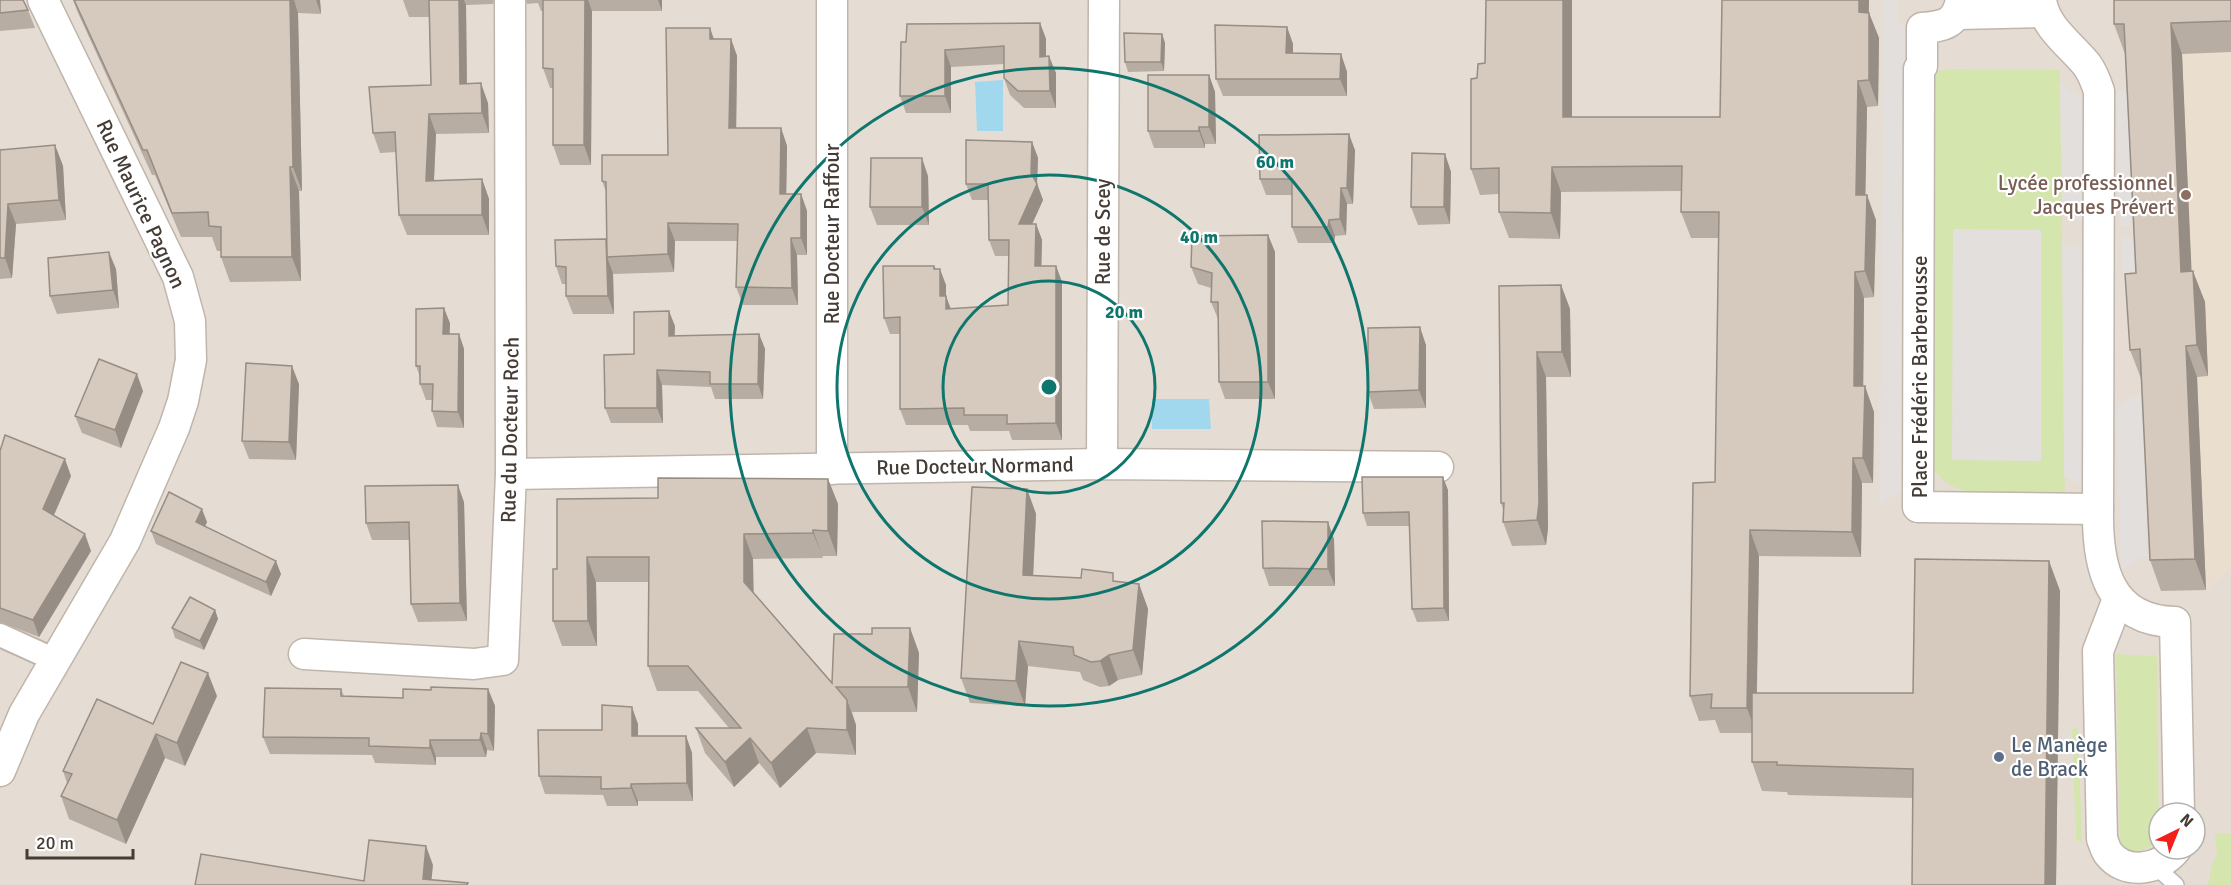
<svg xmlns="http://www.w3.org/2000/svg" width="2231" height="885" font-family="Signika,sans-serif">
  <rect width="100%" height="100%" fill="#f2ece5"/>
  <path fill="#e5ddd3" fill-rule="evenodd" d="M0,0H2231V885H0ZM2159,813H2195V849H2159Z"/>
  <polygon fill="#eadfcf" points="2231,0 2231,567 2206,590 2161,591 2152,381 2141,381 2137,305 2136,62"/>
  <g fill="#d4e5ae">
    <path d="M1954,69L2060,70L2065,494C2046,494 2027,494 2009,494C1971,493 1945,495 1926,457L1935,71Z"/>
    <path d="M2116,654L2157,656L2159,838C2150,850 2137,855 2123,847L2120,841Z"/>
    <polygon points="2078,728 2082,841 2076,841 2072,729"/>
    <polygon points="2215,833 2231,834 2231,885 2208,885 2212,863 2217,857"/>
  </g>
  <g fill="#e2dfdd">
    <polygon points="1884,0 1898,0 1898,26 1911,21 1907,488 1880,503"/>
    <polygon points="2060,83 2086,102 2087,224 2062,213"/>
    <polygon points="2116,90 2129,90 2132,225 2119,226"/>
    <polygon points="1953,229 2041,230 2041,461 1952,460"/>
    <polygon points="2121,237 2134,237 2137,293 2124,293"/>
    <polygon points="2062,243 2091,251 2091,487 2064,477"/>
    <polygon points="2143,392 2147,555 2121,570 2116,408"/>
  </g>
  <g fill="#a2d8ed">
    <polygon points="1003,80 1003,131 977,131 975,82"/>
    <polygon points="1152,399 1209,399 1211,429 1152,429"/>
  </g>
  <g fill="none" stroke-linecap="round" stroke-linejoin="round">
    <defs>
      <polyline id="service" points="2154,865 2176,885"/>
      <polyline id="pedestrian" points="0,635 55,660"/>
      <g id="minor">
        <path d="M1961,0C1956,24 1945,26 1922,28V66L1919,69L1918,507L2098,509L2099,91C2096,82 2092,72 2087,65C2070,44 2045,28 2041,0"/>
        <polyline points="1958,14 2043,12"/>
        <polyline points="1102,464 1104,0"/>
        <polyline points="832,469 832,0"/>
        <polyline points="511,474 1102,464 1438,467"/>
        <path d="M2098,509C2097,566 2108,621 2175,622L2179,813"/>
        <path d="M2118,599L2098,651L2102,839C2104,843 2105,849 2108,853C2125,876 2160,870 2176,849"/>
        <polyline points="304,654 474,664 503,660 511,474 510,0"/>
        <polyline points="0,771 24,714 125,541 174,428 183,401 191,360 190,321 178,277 43,0"/>
      </g>
    </defs>
    <use href="#service" stroke="#c0b5ab" stroke-width="18"/>
    <use href="#pedestrian" stroke="#c0b5ab" stroke-width="26"/>
    <use href="#minor" stroke="#c0b5ab" stroke-width="33"/>
    <use href="#service" stroke="#fff" stroke-width="15"/>
    <use href="#pedestrian" stroke="#fff" stroke-width="22"/>
    <use href="#minor" stroke="#fff" stroke-width="30"/>
  </g>
  <g fill="#b8ada3">
    <polygon points="0,0 28,10 35,28 0,31"/>
    <polygon points="73,0 320,0 321,14 298,13 302,191 299,191 301,281 230,282 221,257 221,251 217,251 212,237 181,237 155,175 152,175 78,13"/>
    <polygon points="403,0 494,0 493,4 466,5 467,84 488,103 489,133 436,134 434,181 482,179 489,199 489,235 407,235 399,215 396,152 380,153 373,133 431,85 429,17 409,17"/>
    <polygon points="526,0 662,0 662,11 592,11 591,165 560,165 553,145 553,88 550,88 543,68 543,11 541,11 538,3 527,4"/>
    <polygon points="1486,0 1572,0 1572,117 1720,117 1722,0 1869,0 1869,13 1879,38 1878,106 1867,107 1865,195 1876,220 1874,297 1864,298 1863,386 1874,412 1873,483 1862,483 1861,557 1759,556 1757,693 1913,693 2049,561 2060,591 2056,885 1912,885 1912,798 1788,795 1787,792 1762,791 1752,762 1752,733 1720,733 1715,720 1699,721 1690,696 1715,482 1719,238 1691,238 1681,212 1682,191 1561,192 1560,239 1509,238 1499,212 1499,194 1480,195 1471,169 1477,78 1485,63"/>
    <polygon points="2231,0 2231,52 2182,54 2191,271 2205,302 2208,376 2197,377 2206,590 2161,591 2150,560 2142,381 2130,350 2136,273 2125,54 2114,24"/>
    <polygon points="1040,23 1046,39 1046,56 1056,73 1056,108 1024,108 1010,95 1004,78 1004,64 951,67 951,113 906,113 900,96 901,42"/>
    <polygon points="1287,27 1293,44 1293,53 1341,54 1347,72 1347,96 1223,96 1216,79"/>
    <polygon points="710,28 713,39 731,39 737,56 736,128 781,128 787,146 786,194 801,194 807,211 807,255 797,255 798,305 743,305 736,287 738,241 675,241 674,272 614,274 613,273 614,314 573,314 566,296 566,284 562,284 556,266 607,242 607,194 602,181 668,155"/>
    <polygon points="1162,34 1165,43 1164,71 1128,72 1125,62"/>
    <polygon points="1209,75 1215,92 1216,144 1205,144 1205,148 1154,148 1148,131"/>
    <polygon points="1032,142 1038,158 1037,183 1043,200 1032,224 1036,224 1042,240 1041,266 1056,266 1062,282 1062,440 1012,440 1009,431 970,431 968,425 906,425 900,409 900,334 890,334 884,318 934,266 946,285 946,296 950,309 1008,305 1009,256 995,256 989,240 988,200 972,200 966,184"/>
    <polygon points="55,145 63,166 66,220 16,224 12,278 0,279 0,148 1,150"/>
    <polygon points="1355,150 1353,204 1347,204 1346,235 1335,236 1334,243 1298,243 1292,227 1292,195 1266,195 1260,179"/>
    <polygon points="1445,154 1451,172 1450,224 1418,225 1411,207"/>
    <polygon points="928,176 929,225 877,225 870,207"/>
    <polygon points="1268,235 1275,252 1275,399 1225,399 1219,382 1218,319 1211,302 1211,288 1198,284 1191,267"/>
    <polygon points="116,269 119,308 57,314 50,296"/>
    <polygon points="1561,285 1570,309 1571,377 1546,377 1548,528 1546,545 1512,546 1503,522 1503,509 1501,503 1499,286"/>
    <polygon points="450,323 449,334 459,334 464,349 464,428 437,427 432,411 432,400 426,400 420,384 420,377 416,366"/>
    <polygon points="675,326 674,336 759,334 765,349 763,399 715,399 711,387 662,385 663,423 611,423 605,408 634,354"/>
    <polygon points="1426,345 1426,408 1374,409 1368,392"/>
    <polygon points="299,384 296,460 249,459 242,441"/>
    <polygon points="143,391 121,448 82,433 75,416"/>
    <polygon points="0,451 71,476 54,515 91,551 39,637 0,622"/>
    <polygon points="828,479 838,504 837,556 822,556 823,558 753,559 753,593 832,683 872,634 910,628 919,653 917,712 852,712 856,725 856,755 816,753 780,788 759,763 734,787 705,753 696,728 729,728 698,691 657,691 648,666 649,582 596,582 597,646 562,646 553,621 557,569 658,498"/>
    <polygon points="1027,489 1036,514 1033,575 1139,584 1148,609 1142,675 1118,680 1109,686 1100,687 1083,680 1080,672 1028,666 1025,706 970,703 961,678"/>
    <polygon points="1448,490 1449,621 1417,622 1412,609 1410,526 1367,526 1363,513"/>
    <polygon points="464,502 467,621 418,622 411,604 410,540 372,540 366,523"/>
    <polygon points="207,522 205,526 281,574 271,596 156,544 151,531"/>
    <polygon points="1334,539 1335,586 1269,586 1263,568"/>
    <polygon points="215,610 218,619 204,650 175,638 172,628"/>
    <polygon points="341,689 344,696 403,698 488,689 495,706 494,751 487,750 486,757 436,757 436,765 375,763 372,755 270,754 263,737"/>
    <polygon points="217,696 185,766 165,758 126,844 69,819 61,796 67,783 63,771"/>
    <polygon points="638,724 638,736 686,736 692,753 693,801 638,801 638,806 607,806 603,795 545,794 539,776 602,730"/>
  </g>
  <g fill="#968d84">
    <polygon points="290,0 294,0 298,13 302,191 293,167"/>
    <polygon points="316,0 320,0 321,14"/>
    <polygon points="459,0 464,0 466,5 467,104 460,84"/>
    <polygon points="585,0 588,0 592,11 591,165 584,145"/>
    <polygon points="658,0 662,0 662,11"/>
    <polygon points="1563,0 1572,0 1572,143 1563,117"/>
    <polygon points="1859,0 1869,0 1868,38 1859,12"/>
    <polygon points="1869,13 1879,38 1878,106 1869,80"/>
    <polygon points="1040,23 1046,39 1046,73 1040,57"/>
    <polygon points="2171,23 2182,54 2193,303 2181,272"/>
    <polygon points="1287,27 1293,44 1293,70 1286,53"/>
    <polygon points="710,28 716,45 710,39"/>
    <polygon points="1162,34 1165,43 1164,71 1161,62"/>
    <polygon points="731,39 737,56 736,145 729,128"/>
    <polygon points="945,50 951,67 951,113 945,96"/>
    <polygon points="1341,54 1347,72 1347,96 1340,79"/>
    <polygon points="1049,56 1056,73 1056,108 1050,91"/>
    <polygon points="1209,75 1215,92 1216,144 1209,127"/>
    <polygon points="1858,81 1867,107 1865,220 1856,195"/>
    <polygon points="481,83 488,103 489,133 482,113"/>
    <polygon points="429,114 436,134 433,201 426,181"/>
    <polygon points="1199,127 1205,144 1205,148 1199,131"/>
    <polygon points="781,128 787,146 786,211 780,194"/>
    <polygon points="1349,134 1355,150 1353,204 1347,188"/>
    <polygon points="1032,142 1038,158 1037,184 1043,200 1025,240 1019,224 1031,173"/>
    <polygon points="55,145 63,166 66,220 59,200"/>
    <polygon points="1445,154 1451,172 1450,224 1444,207"/>
    <polygon points="922,158 928,176 929,225 922,207"/>
    <polygon points="290,167 299,191 301,281 292,257"/>
    <polygon points="1552,167 1561,192 1560,239 1551,213"/>
    <polygon points="482,179 489,199 489,235 482,215"/>
    <polygon points="1341,188 1347,204 1346,235 1340,219"/>
    <polygon points="801,194 807,211 807,255 801,238"/>
    <polygon points="1867,195 1876,220 1874,297 1865,271"/>
    <polygon points="8,204 16,224 12,278 5,258"/>
    <polygon points="1329,220 1335,236 1334,243 1328,227"/>
    <polygon points="668,223 675,241 674,272 668,254"/>
    <polygon points="1036,224 1042,240 1041,282 1035,266"/>
    <polygon points="1268,235 1275,252 1275,399 1268,382"/>
    <polygon points="791,238 797,255 798,305 792,288"/>
    <polygon points="606,239 612,257 607,257 613,273 614,314 608,296"/>
    <polygon points="109,252 116,269 119,308 113,290"/>
    <polygon points="934,266 940,282 940,269 946,285 946,301 946,296 952,312 951,325 940,296"/>
    <polygon points="1056,266 1062,282 1062,440 1056,423"/>
    <polygon points="2193,271 2205,302 2208,376 2197,345"/>
    <polygon points="1855,272 1864,298 1863,411 1854,386"/>
    <polygon points="1561,285 1570,309 1571,377 1562,352"/>
    <polygon points="444,308 450,323 449,350 443,334"/>
    <polygon points="669,311 675,326 674,351 669,336"/>
    <polygon points="1420,327 1426,345 1426,408 1419,390"/>
    <polygon points="459,334 464,349 464,428 458,412"/>
    <polygon points="759,334 765,349 763,399 758,384"/>
    <polygon points="2186,346 2197,377 2206,590 2195,559"/>
    <polygon points="1537,352 1546,377 1548,528 1546,545 1537,520"/>
    <polygon points="292,366 299,384 296,460 289,442"/>
    <polygon points="657,370 662,385 663,423 657,408"/>
    <polygon points="137,374 143,391 121,448 115,430"/>
    <polygon points="1865,386 1874,412 1873,483 1863,458"/>
    <polygon points="1853,458 1862,483 1861,557 1852,532"/>
    <polygon points="65,459 71,476 49,526 43,509"/>
    <polygon points="1443,477 1448,490 1449,621 1444,608"/>
    <polygon points="828,479 838,504 837,556 828,531"/>
    <polygon points="458,485 464,502 467,621 460,603"/>
    <polygon points="1027,489 1036,514 1032,600 1023,575"/>
    <polygon points="202,509 207,522 201,535 196,522"/>
    <polygon points="1328,522 1334,539 1335,586 1328,569"/>
    <polygon points="813,530 822,556 823,558 813,533"/>
    <polygon points="1750,530 1759,556 1756,733 1747,708"/>
    <polygon points="85,534 91,551 39,637 33,620"/>
    <polygon points="744,534 753,559 754,608 744,582"/>
    <polygon points="587,557 596,582 597,646 588,621"/>
    <polygon points="276,561 281,574 271,596 266,582"/>
    <polygon points="2049,561 2060,591 2056,885 2045,885"/>
    <polygon points="1139,584 1148,609 1142,675 1133,650"/>
    <polygon points="215,610 218,619 204,650 200,641"/>
    <polygon points="910,628 919,653 917,712 908,687"/>
    <polygon points="1019,641 1028,666 1025,706 1016,681"/>
    <polygon points="1109,655 1118,680 1109,686 1100,661"/>
    <polygon points="208,673 217,696 185,766 177,743"/>
    <polygon points="488,689 495,706 494,751 488,734"/>
    <polygon points="847,700 856,725 856,755 847,730"/>
    <polygon points="632,707 638,724 638,754 632,736"/>
    <polygon points="807,728 816,753 780,788 771,763"/>
    <polygon points="481,733 487,750 486,757 480,740"/>
    <polygon points="156,734 165,758 126,844 117,820"/>
    <polygon points="686,736 692,753 693,801 687,783"/>
    <polygon points="750,738 759,763 734,787 725,762"/>
    <polygon points="430,740 436,757 436,765 430,748"/>
    <polygon points="631,784 638,801 638,806 631,788"/>
    <polygon points="426,846 433,865 431,885 423,879"/>
  </g>
  <g fill="#d6c9bd" stroke="#968d84" stroke-width="1.5">
    <polygon points="0,0 23,0 28,10 0,13"/>
    <polygon points="74,0 290,0 293,167 290,167 292,257 221,257 221,227 209,226 208,212 172,213 147,150 143,150"/>
    <polygon points="429,0 459,0 460,84 481,83 482,113 429,114 426,181 482,179 482,215 399,215 395,132 373,133 369,87 431,85"/>
    <polygon points="543,0 585,0 584,145 553,145 553,69 543,68"/>
    <polygon points="1486,0 1563,0 1563,117 1720,117 1722,0 1859,0 1859,12 1869,13 1869,80 1858,81 1856,195 1867,195 1865,271 1855,272 1854,386 1865,386 1863,458 1853,458 1852,532 1750,530 1747,708 1711,708 1712,694 1690,696 1693,483 1715,482 1719,212 1681,212 1682,166 1552,167 1551,213 1499,212 1499,168 1471,169 1471,79 1477,78 1478,64 1485,63"/>
    <polygon points="2114,0 2231,0 2231,21 2171,23 2181,272 2193,271 2197,345 2186,346 2195,559 2150,560 2140,349 2130,350 2125,274 2136,273 2124,24 2114,24"/>
    <polygon points="1040,23 1040,57 1049,56 1050,91 1018,91 1004,78 1004,46 945,50 945,96 900,96 901,42 906,42 907,24"/>
    <polygon points="1215,25 1287,27 1286,53 1341,54 1340,79 1216,79"/>
    <polygon points="666,28 710,28 710,39 731,39 729,128 781,128 780,194 801,194 801,238 791,238 792,288 736,287 738,224 668,223 668,254 607,257 606,182 602,181 602,155 668,155"/>
    <polygon points="1124,33 1162,34 1161,62 1125,62"/>
    <polygon points="1148,75 1209,75 1209,127 1199,127 1199,131 1148,131"/>
    <polygon points="1349,134 1347,188 1341,188 1340,219 1329,220 1328,227 1292,227 1292,179 1260,179 1259,135"/>
    <polygon points="966,140 1032,142 1031,173 1037,184 1019,224 1036,224 1035,266 1056,266 1056,423 1007,424 1007,415 964,415 964,408 900,409 900,317 884,318 883,266 934,266 934,269 940,269 940,296 946,296 946,309 1008,305 1009,240 989,240 988,184 966,184"/>
    <polygon points="55,145 59,200 8,204 5,258 0,258 0,150"/>
    <polygon points="1412,153 1445,154 1444,207 1411,207"/>
    <polygon points="871,158 922,158 922,207 870,207"/>
    <polygon points="1268,235 1268,382 1219,382 1218,302 1211,302 1212,273 1191,267 1192,236"/>
    <polygon points="606,239 608,296 566,296 566,267 556,266 555,240"/>
    <polygon points="109,252 113,290 50,296 48,258"/>
    <polygon points="1561,285 1562,352 1537,352 1539,503 1537,520 1503,522 1504,503 1501,503 1499,286"/>
    <polygon points="444,308 443,334 459,334 458,412 432,411 433,384 420,384 420,366 416,366 416,309"/>
    <polygon points="669,311 669,336 759,334 758,384 710,384 710,372 657,370 657,408 605,408 604,355 634,354 634,312"/>
    <polygon points="1420,327 1419,390 1368,392 1368,328"/>
    <polygon points="99,359 137,374 115,430 75,416"/>
    <polygon points="246,363 292,366 289,442 242,441"/>
    <polygon points="5,435 65,459 43,509 85,534 33,620 0,608 0,451"/>
    <polygon points="1362,477 1443,477 1444,608 1412,609 1409,512 1363,513"/>
    <polygon points="658,478 828,479 828,531 813,530 813,533 744,534 744,582 832,683 834,634 872,634 872,628 910,628 908,687 836,687 847,700 847,730 807,728 771,763 750,738 725,762 696,728 741,728 688,666 648,666 649,557 587,557 588,621 553,621 553,569 557,569 557,499 658,498"/>
    <polygon points="458,485 460,603 411,604 409,522 366,523 365,486"/>
    <polygon points="972,487 1027,489 1023,575 1081,578 1082,569 1113,573 1113,581 1139,584 1133,650 1109,655 1100,661 1091,662 1074,655 1073,647 1019,641 1016,681 961,678"/>
    <polygon points="169,492 202,509 196,522 276,561 266,582 151,531"/>
    <polygon points="1262,521 1328,522 1328,569 1263,568"/>
    <polygon points="1915,559 2049,561 2045,885 1912,885 1913,769 1777,765 1777,762 1752,762 1752,693 1913,693"/>
    <polygon points="190,597 215,610 200,641 172,628"/>
    <polygon points="181,662 208,673 177,743 156,734 117,820 61,796 72,774 63,771 97,699 153,724"/>
    <polygon points="431,687 488,689 488,734 481,733 480,740 430,740 430,748 369,746 369,738 263,737 265,688 341,689 341,696 403,698 403,689 431,690"/>
    <polygon points="602,705 632,707 632,736 686,736 687,783 631,784 631,788 601,789 601,777 539,776 538,730 602,730"/>
    <polygon points="369,840 426,846 423,879 468,883 467,885 195,885 201,854 364,881"/>
  </g>
  <g fill="none" stroke="#0f766e" stroke-width="3">
    <circle cx="1049" cy="387" r="106"/>
    <circle cx="1049" cy="387" r="212"/>
    <circle cx="1049" cy="387" r="319"/>
  </g>
  <circle fill="#8d6e63" stroke="#fff" stroke-width="2" cx="2186" cy="195" r="6"/>
  <circle fill="#5c6f8a" stroke="#fff" stroke-width="2" cx="1999" cy="757" r="6"/>
  <g text-anchor="middle" dominant-baseline="central" stroke-width="4.5" stroke-linejoin="round" paint-order="stroke">
    <g font-size="21" fill="#785e54" stroke="#fff" text-anchor="end">
      <text x="2174" y="183">Lycée professionnel<tspan x="2174" dy="24">Jacques Prévert</tspan></text>
    </g>
    <g font-size="21" fill="#443c35" stroke="#fff">
      <text transform="translate(141 204) rotate(65)">Rue Maurice Pagnon</text>
      <text transform="translate(1103 232) rotate(-90)">Rue de Scey</text>
      <text transform="translate(832 234) rotate(-90)">Rue Docteur Raffour</text>
      <text transform="translate(1920 377) rotate(-90)">Place Frédéric Barberousse</text>
      <text transform="translate(510 430) rotate(-89)">Rue du Docteur Roch</text>
      <text transform="translate(975 466) rotate(-1)">Rue Docteur Normand</text>
    </g>
    <g font-size="21" fill="#4e5e75" stroke="#fff" text-anchor="start">
      <text x="2011" y="745">Le Manège<tspan x="2011" dy="24">de Brack</tspan></text>
    </g>
  </g>
  <circle cx="1049" cy="387" r="9" fill="#0f766e" stroke="#fff" stroke-width="3"/>
  <g font-size="18" text-anchor="middle" font-weight="bold" fill="#0f766e" stroke="#fff" stroke-width="4.5" stroke-linejoin="round" paint-order="stroke">
    <text x="1275" y="168">60 m</text>
    <text x="1199" y="243">40 m</text>
    <text x="1124" y="318">20 m</text>
  </g>
  <g transform="translate(2177 831) rotate(43)"><circle r="28" fill="#ffffff" stroke="#b4b1ae" stroke-width="1.5"/>
  <path d="M0-4.5L10 22L0 15L-10 22Z" fill="#f21f1b"/>
  <text y="-9" font-size="16" font-weight="bold" text-anchor="middle" fill="#443c35">N</text>
  </g>
  <path d="M27 849v9h106v-9" fill="none" stroke="#443c35" stroke-width="3"/>
  <text x="36" y="849" font-size="18" fill="#443c35" stroke="#ffffff" stroke-width="4.5" paint-order="stroke">20 m</text>
</svg>
